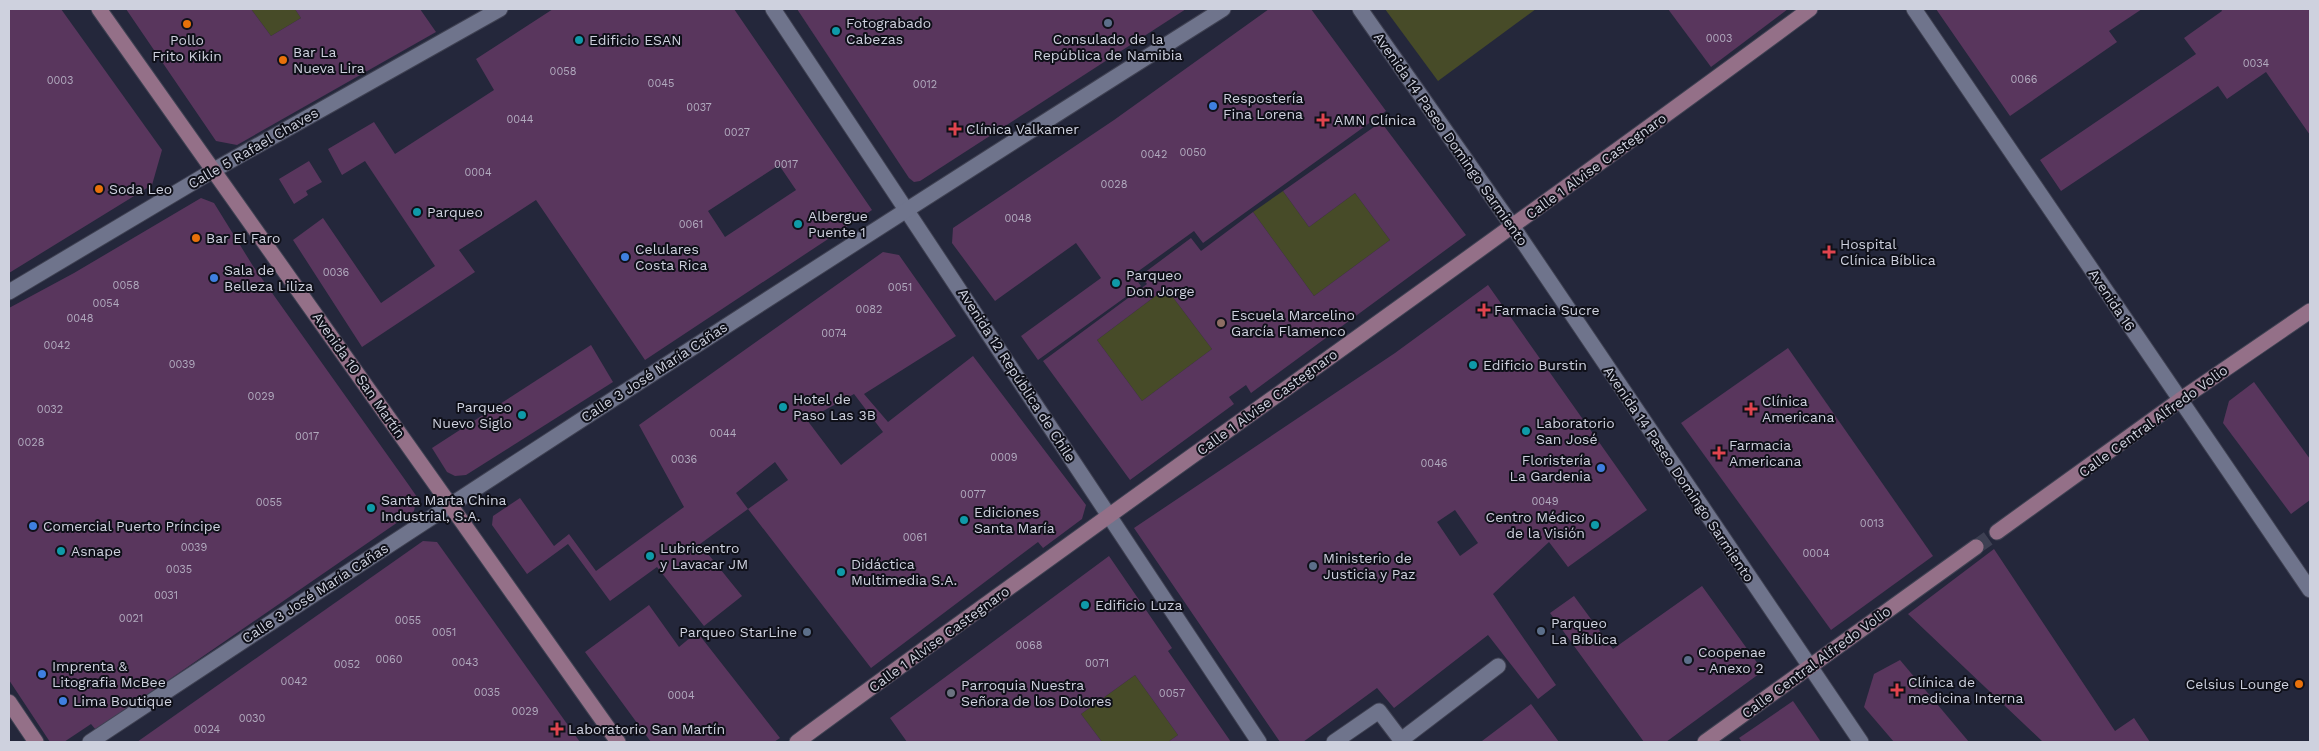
<svg xmlns="http://www.w3.org/2000/svg" width="2319" height="751" font-family="'Work Sans',sans-serif">
  <rect width="100%" height="100%" fill="#24273b"/>
  <g fill="#474b28">
    <polygon points="251,9 295,9 301,18 271,36"/>
    <polygon points="1385,9 1536,9 1438,81"/>
    <polygon points="1283,191 1309,227 1355,193 1390,240 1314,296 1253,212"/>
    <polygon points="1166,288 1212,349 1142,401 1097,340"/>
    <polygon points="1135,675 1178,735 1168,742 1102,742 1081,714"/>
  </g>
  <g fill="#59365d" fill-rule="evenodd">
    <polygon points="9,9 61,9 162,150 152,185 9,273"/>
    <polygon points="126,9 251,9 271,36 301,18 295,9 420,9 436,32 237,145 216,141"/>
    <path d="M553,9H734L872,210L645,360L536,200L459,250L475,272L362,347L293,240L323,218L381,303L435,266L365,161L342,175L328,149L374,122L395,154L494,90L476,59ZM779,165L796,190L725,237L708,211Z"/>
    <polygon points="797,9 1186,9 920,181 914,182 909,178"/>
    <polygon points="1269,9 1311,9 1386,111 1203,243 1194,231 1133,275 1141,286 1038,360 1021,336 1101,278 1076,243 995,301 952,243 953,228 1114,120"/>
    <polygon points="1668,9 1788,9 1711,67"/>
    <polygon points="1936,9 2142,9 2109,31 2117,42 2010,116"/>
    <polygon points="2221,9 2310,9 2310,135 2266,72 2227,99 2218,86 2061,191 2040,160 2196,54 2184,38 2222,11"/>
    <path d="M1381,122L1466,235L1251,393L1246,385L1229,397L1234,404L1130,480L1043,361L1147,284L1140,276L1191,238L1201,251L1253,212L1314,296L1390,240L1355,193L1309,227L1283,191ZM1166,288L1212,349L1142,401L1097,340Z"/>
    <polygon points="309,161 322,182 306,191 308,195 294,204 279,179"/>
    <polygon points="201,198 214,203 253,266 408,484 417,497 414,511 96,730 91,724 64,742 50,742 9,680 9,308 74,273"/>
    <path d="M883,252L899,255L956,336L864,394L888,422L973,356L1086,505L1082,519L1043,548L1038,542L871,668L748,509L788,480L775,462L736,493L748,509L700,544L742,596L704,626L657,567L610,601L568,544L527,574L492,525L493,516L520,498L554,546L569,534L596,571L684,507L639,425ZM854,394L883,432L841,465L807,420Z"/>
    <path d="M1488,285L1647,510L1568,567L1549,542L1493,594L1556,685L1538,699L1488,635L1394,708L1377,688L1303,742H1280L1134,528L1395,353ZM1455,510L1478,543L1460,556L1437,522Z"/>
    <polygon points="591,345 613,382 466,475 455,476 447,472 432,448"/>
    <polygon points="1788,348 1933,556 1831,630 1681,423"/>
    <polygon points="2254,382 2310,459 2310,500 2291,514 2223,423 2229,401"/>
    <polygon points="423,541 437,542 580,742 137,742"/>
    <polygon points="1994,549 2115,731 2134,718 2150,742 2043,742 1908,614"/>
    <polygon points="1109,556 1172,648 1168,651 1231,742 1168,742 1178,735 1135,675 1081,714 1102,742 907,742 890,718"/>
    <polygon points="1702,586 1763,671 1666,742 1644,742 1550,613 1574,596 1613,649"/>
    <polygon points="649,605 679,647 697,632 780,738 774,742 651,742 585,652"/>
    <polygon points="1900,660 1969,742 1894,742 1864,707 1874,674"/>
    <polygon points="1793,701 1821,742 1742,742 1739,738"/>
    <polygon points="1531,704 1559,742 1480,742 1482,741"/>
  </g>
  <g fill="none" stroke-linecap="round" stroke-linejoin="round">
    <polyline stroke="#3e4053" stroke-width="15" stroke-dasharray="15 8" stroke-linecap="butt" points="1976,547 1997,532"/>
    <defs>
      <polyline id="lane" points="1334,742 1379,711 1401,740 1498,666"/>
      <g id="street">
        <polyline points="773,9 1259,742"/>
        <polyline points="1360,9 1513,227 1861,742"/>
        <polyline points="1914,9 2310,590"/>
        <polyline points="9,292 214,170 500,9"/>
        <path d="M90,742C465,494 842,249 1223,9"/>
      </g>
      <g id="secondary">
        <polyline points="99,9 618,742"/>
        <polyline points="1997,532 2180,400 2310,311"/>
        <polyline points="9,702 36,742"/>
        <path d="M797,742C1133,495 1475,257 1810,9"/>
        <polyline points="1705,742 1976,547"/>
      </g>
    </defs>
    <use href="#lane" stroke="#3f4152" stroke-width="17"/>
    <use href="#street" stroke="#3f4152" stroke-width="17"/>
    <use href="#secondary" stroke="#3f4152" stroke-width="17"/>
    <use href="#lane" stroke="#6f748c" stroke-width="15"/>
    <use href="#street" stroke="#6f748c" stroke-width="15"/>
    <use href="#secondary" stroke="#947088" stroke-width="15"/>
  </g>
  <g fill="#5c6f8a" stroke="#0f1019" stroke-width="2">
    <circle cx="1108" cy="23" r="5"/>
    <circle cx="1313" cy="566" r="5"/>
    <circle cx="1541" cy="631" r="5"/>
    <circle cx="807" cy="632" r="5"/>
    <circle cx="1688" cy="660" r="5"/>
  </g>
  <g fill="#e8710a" stroke="#0f1019" stroke-width="2">
    <circle cx="187" cy="24" r="5"/>
    <circle cx="283" cy="60" r="5"/>
    <circle cx="99" cy="189" r="5"/>
    <circle cx="196" cy="238" r="5"/>
    <circle cx="2299" cy="684" r="5"/>
  </g>
  <g fill="#0f9aa8" stroke="#0f1019" stroke-width="2">
    <circle cx="836" cy="31" r="5"/>
    <circle cx="579" cy="40" r="5"/>
    <circle cx="417" cy="212" r="5"/>
    <circle cx="798" cy="224" r="5"/>
    <circle cx="1116" cy="283" r="5"/>
    <circle cx="1473" cy="365" r="5"/>
    <circle cx="783" cy="407" r="5"/>
    <circle cx="522" cy="415" r="5"/>
    <circle cx="1526" cy="431" r="5"/>
    <circle cx="371" cy="508" r="5"/>
    <circle cx="964" cy="520" r="5"/>
    <circle cx="1595" cy="525" r="5"/>
    <circle cx="61" cy="551" r="5"/>
    <circle cx="650" cy="556" r="5"/>
    <circle cx="841" cy="572" r="5"/>
    <circle cx="1085" cy="605" r="5"/>
  </g>
  <g fill="#3f7fe0" stroke="#0f1019" stroke-width="2">
    <circle cx="1213" cy="106" r="5"/>
    <circle cx="625" cy="257" r="5"/>
    <circle cx="214" cy="278" r="5"/>
    <circle cx="1601" cy="468" r="5"/>
    <circle cx="33" cy="526" r="5"/>
    <circle cx="42" cy="674" r="5"/>
    <circle cx="63" cy="701" r="5"/>
  </g>
  <g fill="#e0444e" stroke="#0f1019" stroke-width="2">
    <path d="M1320.5 112.5h5v5h5v5h-5v5h-5v-5h-5v-5h5z"/>
    <path d="M952.5 121.5h5v5h5v5h-5v5h-5v-5h-5v-5h5z"/>
    <path d="M1826.5 244.5h5v5h5v5h-5v5h-5v-5h-5v-5h5z"/>
    <path d="M1481.5 302.5h5v5h5v5h-5v5h-5v-5h-5v-5h5z"/>
    <path d="M1748.5 401.5h5v5h5v5h-5v5h-5v-5h-5v-5h5z"/>
    <path d="M1716.5 445.5h5v5h5v5h-5v5h-5v-5h-5v-5h5z"/>
    <path d="M1894.5 682.5h5v5h5v5h-5v5h-5v-5h-5v-5h5z"/>
    <path d="M554.5 721.5h5v5h5v5h-5v5h-5v-5h-5v-5h5z"/>
  </g>
  <circle fill="#8d6e63" stroke="#0f1019" stroke-width="2" cx="1221" cy="323" r="5"/>
  <circle fill="#6b7280" stroke="#0f1019" stroke-width="2" cx="951" cy="693" r="5"/>
  <g text-anchor="middle" dominant-baseline="central" stroke-width="4" stroke-linejoin="round" paint-order="stroke">
    <g font-size="11" fill="#b1aabe">
      <text x="1719" y="38">0003</text>
      <text x="2256" y="63">0034</text>
      <text x="563" y="71">0058</text>
      <text x="2024" y="79">0066</text>
      <text x="60" y="80">0003</text>
      <text x="661" y="83">0045</text>
      <text x="925" y="84">0012</text>
      <text x="699" y="107">0037</text>
      <text x="520" y="119">0044</text>
      <text x="737" y="132">0027</text>
      <text x="1193" y="152">0050</text>
      <text x="1154" y="154">0042</text>
      <text x="786" y="164">0017</text>
      <text x="478" y="172">0004</text>
      <text x="1114" y="184">0028</text>
      <text x="1018" y="218">0048</text>
      <text x="691" y="224">0061</text>
      <text x="336" y="272">0036</text>
      <text x="126" y="285">0058</text>
      <text x="900" y="287">0051</text>
      <text x="106" y="303">0054</text>
      <text x="869" y="309">0082</text>
      <text x="80" y="318">0048</text>
      <text x="834" y="333">0074</text>
      <text x="57" y="345">0042</text>
      <text x="182" y="364">0039</text>
      <text x="261" y="396">0029</text>
      <text x="50" y="409">0032</text>
      <text x="723" y="433">0044</text>
      <text x="307" y="436">0017</text>
      <text x="31" y="442">0028</text>
      <text x="1004" y="457">0009</text>
      <text x="684" y="459">0036</text>
      <text x="1434" y="463">0046</text>
      <text x="973" y="494">0077</text>
      <text x="1545" y="501">0049</text>
      <text x="269" y="502">0055</text>
      <text x="1872" y="523">0013</text>
      <text x="915" y="537">0061</text>
      <text x="194" y="547">0039</text>
      <text x="1816" y="553">0004</text>
      <text x="179" y="569">0035</text>
      <text x="166" y="595">0031</text>
      <text x="131" y="618">0021</text>
      <text x="408" y="620">0055</text>
      <text x="444" y="632">0051</text>
      <text x="1029" y="645">0068</text>
      <text x="389" y="659">0060</text>
      <text x="465" y="662">0043</text>
      <text x="1097" y="663">0071</text>
      <text x="347" y="664">0052</text>
      <text x="294" y="681">0042</text>
      <text x="487" y="692">0035</text>
      <text x="1172" y="693">0057</text>
      <text x="681" y="695">0004</text>
      <text x="525" y="711">0029</text>
      <text x="252" y="718">0030</text>
      <text x="207" y="729">0024</text>
    </g>
    <g font-size="14" fill="#ced1de" stroke="#0f1019" text-anchor="start">
      <text x="846" y="23">Fotograbado<tspan x="846" dy="16">Cabezas</tspan></text>
      <text x="1108" y="39" text-anchor="middle">Consulado de la<tspan x="1108" dy="16">República de Namibia</tspan></text>
      <text x="187" y="40" text-anchor="middle">Pollo<tspan x="187" dy="16">Frito Kikin</tspan></text>
      <text x="589" y="40">Edificio ESAN</text>
      <text x="293" y="52">Bar La<tspan x="293" dy="16">Nueva Lira</tspan></text>
      <text x="1223" y="98">Respostería<tspan x="1223" dy="16">Fina Lorena</tspan></text>
      <text x="1334" y="120">AMN Clínica</text>
      <text x="966" y="129">Clínica Valkamer</text>
      <text x="109" y="189">Soda Leo</text>
      <text x="427" y="212">Parqueo</text>
      <text x="808" y="216">Albergue<tspan x="808" dy="16">Puente 1</tspan></text>
      <text x="206" y="238">Bar El Faro</text>
      <text x="1840" y="244">Hospital<tspan x="1840" dy="16">Clínica Bíblica</tspan></text>
      <text x="635" y="249">Celulares<tspan x="635" dy="16">Costa Rica</tspan></text>
      <text x="224" y="270">Sala de<tspan x="224" dy="16">Belleza Liliza</tspan></text>
      <text x="1126" y="275">Parqueo<tspan x="1126" dy="16">Don Jorge</tspan></text>
      <text x="1494" y="310">Farmacia Sucre</text>
      <text x="1231" y="315">Escuela Marcelino<tspan x="1231" dy="16">García Flamenco</tspan></text>
      <text x="1483" y="365">Edificio Burstin</text>
      <text x="793" y="399">Hotel de<tspan x="793" dy="16">Paso Las 3B</tspan></text>
      <text x="1762" y="401">Clínica<tspan x="1762" dy="16">Americana</tspan></text>
      <text x="512" y="407" text-anchor="end">Parqueo<tspan x="512" dy="16">Nuevo Siglo</tspan></text>
      <text x="1536" y="423">Laboratorio<tspan x="1536" dy="16">San José</tspan></text>
      <text x="1729" y="445">Farmacia<tspan x="1729" dy="16">Americana</tspan></text>
      <text x="1591" y="460" text-anchor="end">Floristería<tspan x="1591" dy="16">La Gardenia</tspan></text>
      <text x="381" y="500">Santa Marta China<tspan x="381" dy="16">Industrial, S.A.</tspan></text>
      <text x="974" y="512">Ediciones<tspan x="974" dy="16">Santa María</tspan></text>
      <text x="1585" y="517" text-anchor="end">Centro Médico<tspan x="1585" dy="16">de la Visión</tspan></text>
      <text x="43" y="526">Comercial Puerto Príncipe</text>
      <text x="660" y="548">Lubricentro<tspan x="660" dy="16">y Lavacar JM</tspan></text>
      <text x="71" y="551">Asnape</text>
      <text x="1323" y="558">Ministerio de<tspan x="1323" dy="16">Justicia y Paz</tspan></text>
      <text x="851" y="564">Didáctica<tspan x="851" dy="16">Multimedia S.A.</tspan></text>
      <text x="1095" y="605">Edificio Luza</text>
      <text x="1551" y="623">Parqueo<tspan x="1551" dy="16">La Bíblica</tspan></text>
      <text x="797" y="632" text-anchor="end">Parqueo StarLine</text>
      <text x="1698" y="652">Coopenae<tspan x="1698" dy="16">- Anexo 2</tspan></text>
      <text x="52" y="666">Imprenta &amp;<tspan x="52" dy="16">Litografia McBee</tspan></text>
      <text x="1908" y="682">Clínica de<tspan x="1908" dy="16">medicina Interna</tspan></text>
      <text x="2289" y="684" text-anchor="end">Celsius Lounge</text>
      <text x="961" y="685">Parroquia Nuestra<tspan x="961" dy="16">Señora de los Dolores</tspan></text>
      <text x="73" y="701">Lima Boutique</text>
      <text x="568" y="729">Laboratorio San Martín</text>
    </g>
    <g font-size="14" fill="#ced1de" stroke="#0f1019">
      <text transform="translate(1451 139) rotate(55)">Avenida 14 Paseo Domingo Sarmiento</text>
      <text transform="translate(253 148) rotate(-30)">Calle 5 Rafael Chaves</text>
      <text transform="translate(1596 166) rotate(-36)">Calle 1 Alvise Castegnaro</text>
      <text transform="translate(2112 300) rotate(56)">Avenida 16</text>
      <text transform="translate(654 372) rotate(-33)">Calle 3 José María Cañas</text>
      <text transform="translate(359 375) rotate(55)">Avenida 10 San Martín</text>
      <text transform="translate(1017 375) rotate(57)">Avenida 12 República de Chile</text>
      <text transform="translate(1267 402) rotate(-36)">Calle 1 Alvise Castegnaro</text>
      <text transform="translate(2153 421) rotate(-36)">Calle Central Alfredo Volio</text>
      <text transform="translate(1679 474) rotate(56)">Avenida 14 Paseo Domingo Sarmiento</text>
      <text transform="translate(315 593) rotate(-33)">Calle 3 José María Cañas</text>
      <text transform="translate(939 639) rotate(-36)">Calle 1 Alvise Castegnaro</text>
      <text transform="translate(1816 662) rotate(-36)">Calle Central Alfredo Volio</text>
    </g>
  </g>
  <rect width="2319" height="751" fill="none" stroke="#ced1de" stroke-width="20"/>
</svg>
